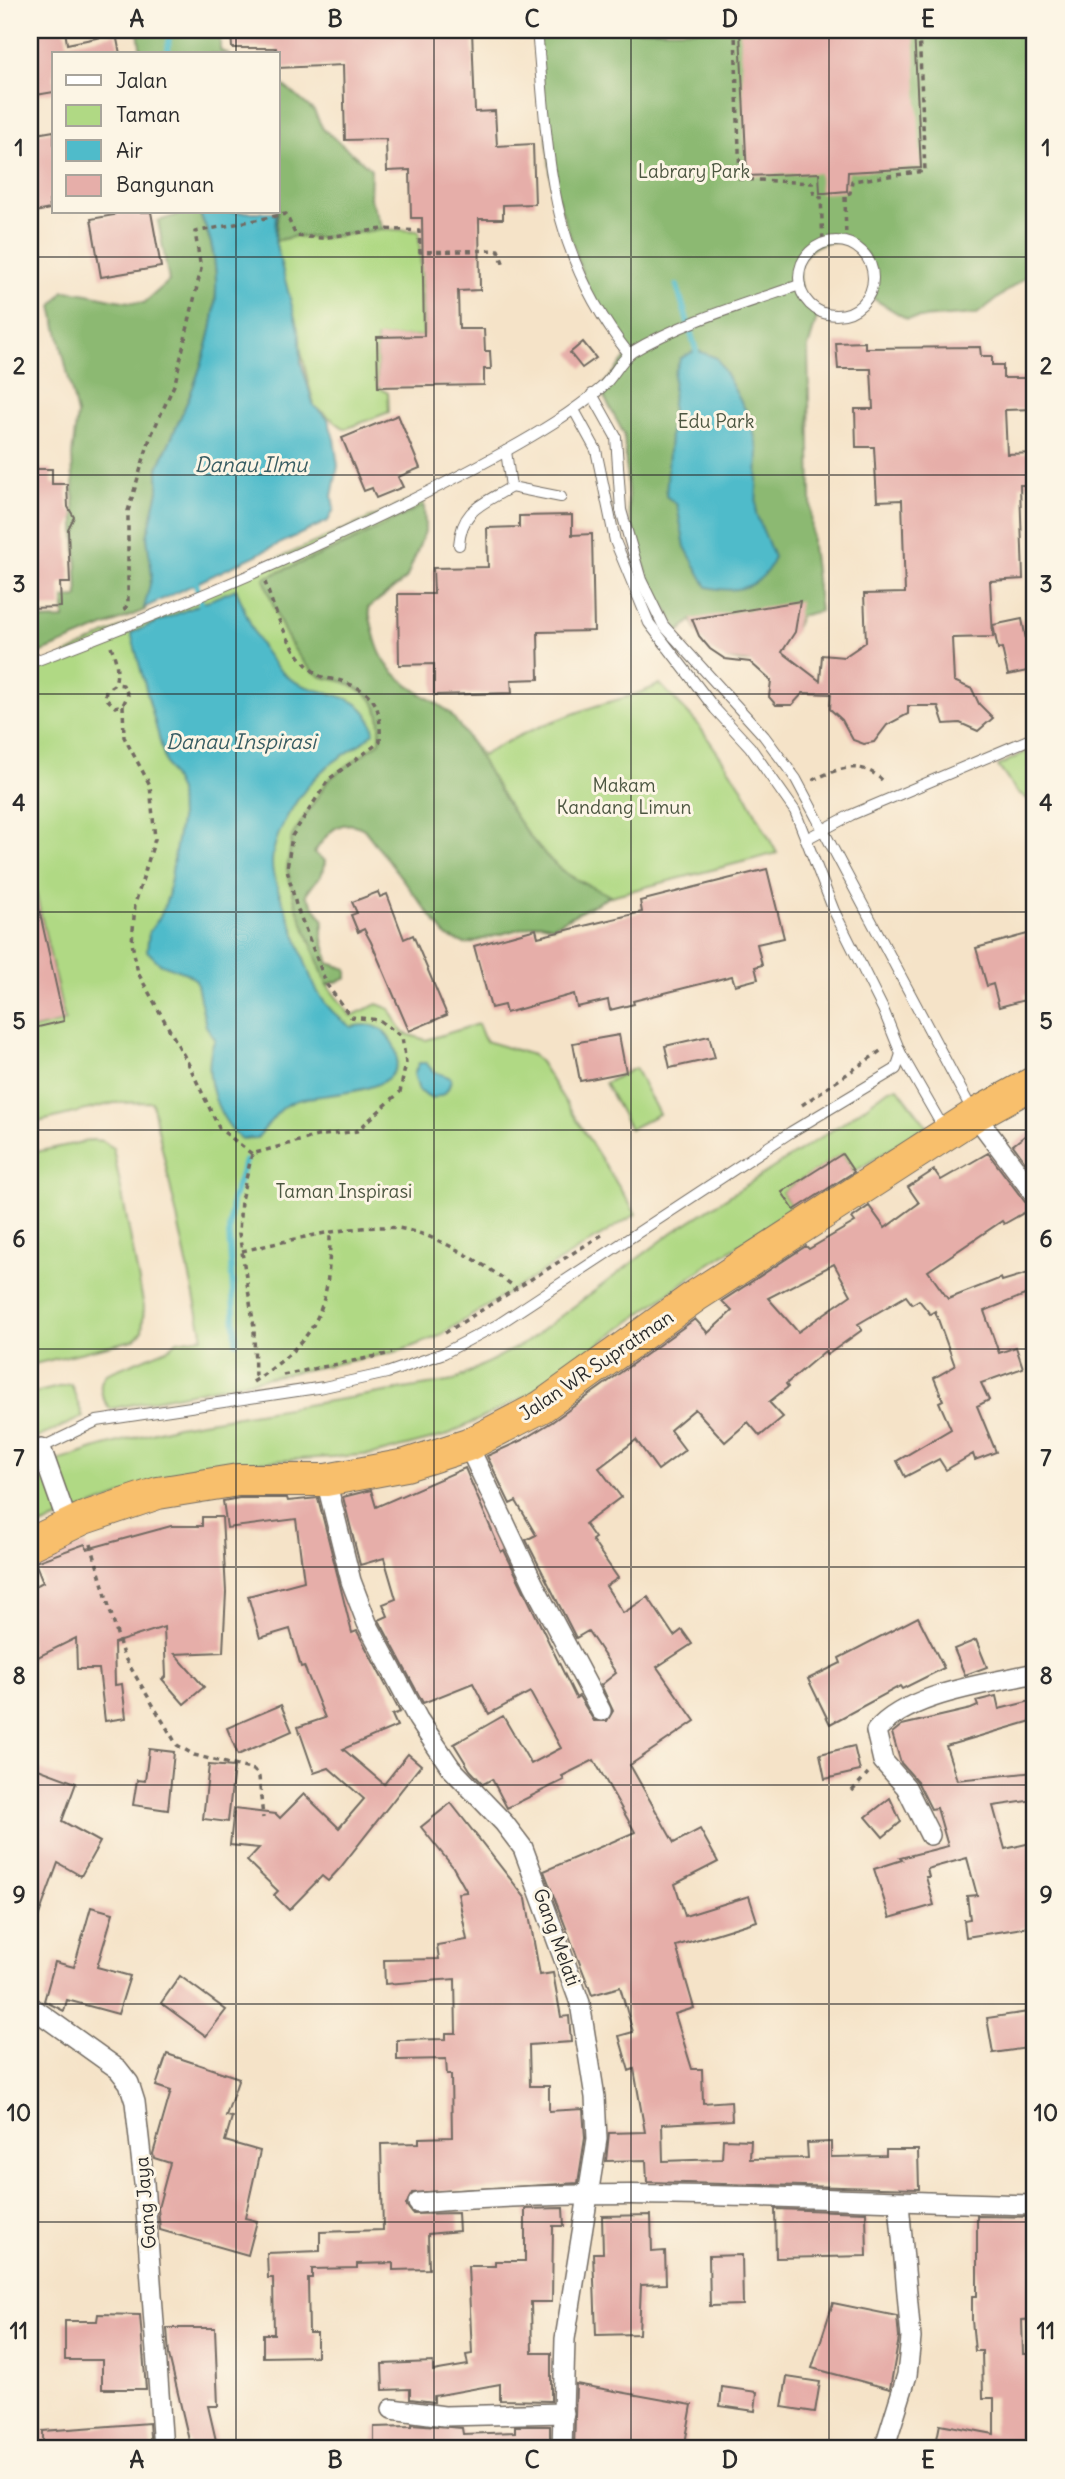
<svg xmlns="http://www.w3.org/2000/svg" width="1065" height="2479" font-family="Delius,sans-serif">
  <rect width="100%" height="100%" fill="#fcf5e5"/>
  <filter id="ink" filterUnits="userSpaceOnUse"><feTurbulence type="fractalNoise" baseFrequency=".0143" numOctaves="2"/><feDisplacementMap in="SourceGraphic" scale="14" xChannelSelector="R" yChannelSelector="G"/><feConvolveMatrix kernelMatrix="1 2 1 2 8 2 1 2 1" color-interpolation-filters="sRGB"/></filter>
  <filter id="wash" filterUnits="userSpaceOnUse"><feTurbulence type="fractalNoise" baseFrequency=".00686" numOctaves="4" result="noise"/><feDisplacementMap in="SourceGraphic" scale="28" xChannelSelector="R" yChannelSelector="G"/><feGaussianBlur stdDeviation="1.57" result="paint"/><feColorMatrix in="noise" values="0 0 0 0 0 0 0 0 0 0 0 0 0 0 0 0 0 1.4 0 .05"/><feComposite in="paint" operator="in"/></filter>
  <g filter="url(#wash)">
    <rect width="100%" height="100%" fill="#f5e3c8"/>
    <g fill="#b0d984" stroke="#6e8258" stroke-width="2">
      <polygon points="383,229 419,231 424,336 377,338 378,387 388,393 389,412 345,429 314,406 275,241 296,236 321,238"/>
      <path d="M423,495L425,531L406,579L368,608L379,657L403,682L449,712L482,756C515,735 550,722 587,709C612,700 636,697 660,684L697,723L743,789L777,853L611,896L553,926L540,923L466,944L447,937L364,829C340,815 326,834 314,853L325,861L324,870L306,895L324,921C318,936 327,947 328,963L347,969V978L327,985L351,1016L377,1004L390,1009L403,1033L426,1040L478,1024L485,1041L533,1055L540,1062L636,1214L437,1337L400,1351L110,1409C102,1399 96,1384 106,1374L170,1348L177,1341L203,1337L152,1102L114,1103L30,1124V1030L65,1021L34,884H30V673L106,634Z"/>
      <polygon points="1035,747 1035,804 1016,791 998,766"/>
      <polygon points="635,1068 659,1114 630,1129 605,1083"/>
      <polygon points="898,1088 927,1126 854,1172 842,1154 782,1192 794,1210 706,1266 529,1395 445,1436 376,1454 198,1466 30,1530 31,1470 97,1448 177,1426 453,1381 525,1343 673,1232 843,1123 889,1089"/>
      <polygon points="92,1140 103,1141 113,1148 144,1307 142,1332 133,1340 30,1365 30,1171 35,1152"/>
      <polygon points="71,1384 83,1417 30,1441 30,1394"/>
    </g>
    <g fill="#8cb972" stroke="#5c724e" stroke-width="2">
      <polygon points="138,30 220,30 220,50 229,54 141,54"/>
      <path d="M537,30H1035V210L1028,275L977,314L907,319L869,296C895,232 795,222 799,280C800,294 808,304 819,311L808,348L812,546L820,611L800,616C781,676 715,677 692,620L679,632L648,576L640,554L629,512L624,434L600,389L629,354L590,297L551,178Z"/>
      <polygon points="278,81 314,111 323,129 371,169 370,198 383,229 321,238 296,236 275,241 278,212"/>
      <path d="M187,212H199C243,297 193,388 158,468V491L147,537L153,576L145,610L30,657V620L64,619V598L78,597L72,455L77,414L52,306L64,291C92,292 116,303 144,303L169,281L158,221Z"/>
      <path d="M424,505L425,531L406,579L368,608C378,654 380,667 421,694C431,700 444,706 452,716C490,765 511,826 559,868C573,880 594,887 610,896L553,926L540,923L466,944L447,937L364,829C340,815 326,834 314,853L325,861L321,876L308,889L306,895L324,921C318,936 327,947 328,963L347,969V978L327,985L296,905L287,869L292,836L329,779L380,742C382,706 376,694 341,681C335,679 326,679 320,676C290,658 274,609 264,578L349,543Z"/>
    </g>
    <g fill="#4fbbca" stroke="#3d737a" stroke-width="2">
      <path d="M199,212H276L275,241L300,337L301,363L314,406L328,419L334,439L338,466L332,496L334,509L328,521L144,608L152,576L147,537L158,491V468C193,388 243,297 199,212Z"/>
      <path d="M696,350L717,358L750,418L758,450L756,514L774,557C763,588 736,594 707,587L685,547L677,505L666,496L674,374L681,358Z"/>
      <path d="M236,589C249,620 258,651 284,674C312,700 366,685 374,732C360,747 343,754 327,767C302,786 266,841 273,873C278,895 290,917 297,939C311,978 315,1002 351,1027C361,1025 372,1023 382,1030C389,1036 397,1048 397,1058C399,1097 320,1092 295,1101C278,1107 269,1125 257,1138L241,1139C215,1115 201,1071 215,1039L206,1026L196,980L186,973L159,963L147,951L149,932L160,917L168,896L180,821L179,791L166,764L131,633Z"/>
      <path d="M419,1063H426L433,1071L451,1078C449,1092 445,1095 432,1098L419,1091L414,1074Z"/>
    </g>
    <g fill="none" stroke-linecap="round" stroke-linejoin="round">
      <g stroke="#4fbbca" stroke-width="6">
        <polyline points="168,54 169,30"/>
        <polyline points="677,286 696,350"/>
        <polyline points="196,583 201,604"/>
        <polyline points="236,1342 229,1231 232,1201 245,1161"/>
      </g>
    </g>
    <g id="blocks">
      <g fill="#e6aea9" fill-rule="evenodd">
        <polygon points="30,30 65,30 67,44 116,34 120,54 54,54 54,92 30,96"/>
        <polygon points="231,30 472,30 475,112 495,111 497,146 533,144 535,204 503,205 503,219 479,219 480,290 458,291 459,329 484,329 485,351 490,351 491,369 484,369 484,385 378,387 377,337 424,336 422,218 411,218 410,170 387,171 386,139 345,140 343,65 278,68 276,48 232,48"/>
        <polygon points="786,30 914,30 921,168 848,172 847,191 825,193 820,193 819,173 747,176 740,32"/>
        <polygon points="54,131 54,200 49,201 50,209 30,213 30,135"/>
        <polygon points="113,212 151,212 161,267 101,277 91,219 114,215"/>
        <polygon points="583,342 596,358 582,368 570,353"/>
        <polygon points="865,342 865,348 980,347 981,356 992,356 992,365 1003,365 1003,378 1031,378 1031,409 1005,410 1007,454 1035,453 1035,485 1020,485 1023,579 990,581 993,637 952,638 954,681 972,689 979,704 993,718 978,731 960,723 944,724 938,706 908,706 908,714 887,725 874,742 864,744 853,740 842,720 830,709 831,694 803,693 792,705 776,705 769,697 771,681 750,662 725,659 710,649 699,636 692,619 800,601 795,632 782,652 820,681 822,655 844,657 866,642 864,594 905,593 902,500 877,501 874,447 856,447 855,409 873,409 871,369 838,369 836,343"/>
        <polygon points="398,415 420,468 398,477 403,487 376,498 372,488 364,491 342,438"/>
        <polygon points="30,469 52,469 52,484 67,484 68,507 74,517 68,529 70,583 60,583 61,607 30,608"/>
        <polygon points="572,515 572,535 592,534 594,631 538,632 539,679 511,680 512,693 434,695 434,664 399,665 398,594 434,594 433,568 488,567 487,528 519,527 519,516"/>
        <polygon points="1022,619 1032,670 1008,675 1002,648 998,649 993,625"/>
        <polygon points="767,869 784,938 757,944 762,965 755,967 758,979 735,985 732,976 633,1001 634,1004 610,1010 608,1000 577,1007 574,994 506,1013 504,1005 491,1008 474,946 536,929 538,937 642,912 640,901"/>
        <polygon points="378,892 380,897 387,894 404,939 413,935 447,1015 409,1031 371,942 364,929 358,932 351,915 357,913 352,902"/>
        <polygon points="37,900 64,1021 30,1029 30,901"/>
        <polygon points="1031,933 1035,948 1035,979 1031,980 1034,992 1024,995 1025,1000 999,1007 993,984 987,986 976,948"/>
        <polygon points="619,1035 626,1072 580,1081 573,1043"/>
        <polygon points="709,1036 715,1058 670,1068 665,1046"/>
        <polygon points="1035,1128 1035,1175 1013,1145"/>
        <path d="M988,1153L1025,1202L1034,1207L1004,1224L1002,1221L928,1271L948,1299L1001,1278L1002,1281L1035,1271V1291L984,1311L999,1353L1016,1347L1023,1368L981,1383L989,1400L977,1406L996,1452L975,1460L973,1454L946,1470L939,1459L905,1477L897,1461L951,1429L939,1402L943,1400L934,1378L955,1366L935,1311L930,1314L919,1300L912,1304L906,1296L858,1324L862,1330L827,1355L825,1351L786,1384L788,1387L769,1402L783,1417L760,1436L748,1422L725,1442L695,1409L670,1430L685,1450L658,1470L636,1440L599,1468L621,1497L585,1524L595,1538L592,1540L618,1578L606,1586L623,1613L648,1597L674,1636L682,1630L692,1644L657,1667L695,1721L630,1765L674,1843L700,1829L718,1862L675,1884L685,1916L749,1896L757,1921L676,1946L694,2008L675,2014L692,2069H702L703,2103L731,2101L732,2120L662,2124L663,2161L722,2159L723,2139L751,2140L750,2159L808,2158L807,2143L831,2142V2157L886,2156V2150H918L919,2189L647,2182L646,2160L606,2161L609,2133L645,2132L634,2069L629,2071L619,2036L633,2032L620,1987L592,1995L544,1871L635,1832L594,1760L562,1776L564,1780L507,1808L492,1779L483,1784L470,1770L454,1744L503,1716L531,1764L561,1748L530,1692L489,1714L473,1683L423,1703L379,1620L388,1616L383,1604L396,1599L384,1558L360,1565L343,1497L371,1490L376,1507L465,1468L501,1552L504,1550L576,1698L579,1696L594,1721H607L613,1711L601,1685L616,1673L588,1631L576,1638L526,1540L536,1535L516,1501L510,1504L487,1456L522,1440L552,1422L695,1319L708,1333L732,1311L722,1301L806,1246L809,1249L855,1222L852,1218L869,1206L885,1228L919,1203L908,1187L934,1170L941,1180ZM834,1264L851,1295L798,1332L768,1298Z"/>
        <polygon points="842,1154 854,1172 794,1210 782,1192"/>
        <polygon points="239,1498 287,1498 288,1501 318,1498 352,1633 357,1631 400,1712 392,1715 397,1726 343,1749 384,1784 408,1754 421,1765 340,1868 328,1881 322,1876 289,1910 274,1895 278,1891 247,1861 259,1848 230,1845 234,1809 276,1814 280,1818 304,1794 339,1828 364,1799 329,1768 314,1773 298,1727 325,1718 304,1666 301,1667 290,1629 260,1638 248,1596 304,1581 296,1519 227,1528 223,1501"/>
        <polygon points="202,1517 222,1517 226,1592 223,1652 175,1654 204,1687 184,1704 162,1679 166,1677 164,1627 114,1643 115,1685 122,1684 126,1718 105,1721 99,1669 77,1669 76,1638 30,1661 30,1589 43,1582 35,1562 85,1544 87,1549 171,1526 202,1526"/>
        <polygon points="918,1617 944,1668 902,1689 900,1686 830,1724 808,1679 841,1663 839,1658"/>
        <polygon points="976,1640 987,1667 965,1675 954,1649"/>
        <polygon points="996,1696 999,1709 1035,1700 1035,1720 946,1746 957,1780 1035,1772 1035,1800 993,1806 1005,1849 1035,1842 1035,1926 966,1937 964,1920 970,1919 967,1896 977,1895 967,1858 927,1869 929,1877 926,1877 934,1905 890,1918 874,1869 902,1860 900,1858 948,1846 937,1808 931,1809 917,1781 901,1763 892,1733 902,1725 971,1709 978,1706 976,1701"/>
        <polygon points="281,1705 292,1731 238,1755 227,1728"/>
        <polygon points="854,1746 860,1771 825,1779 820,1754"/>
        <polygon points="149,1749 174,1752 168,1810 133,1805 137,1780 145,1781"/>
        <polygon points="209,1765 234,1767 228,1822 203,1819"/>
        <polygon points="30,1766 76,1783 62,1821 100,1842 81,1876 58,1863 32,1934"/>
        <polygon points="890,1798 901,1822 883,1837 866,1817"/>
        <polygon points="451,1803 526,1899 540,1975 553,1973 561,2017 569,2016 571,2042 529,2045 530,2086 549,2086 549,2111 583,2109 585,2138 578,2183 412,2193 406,2205 413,2214 458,2213 459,2231 428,2234 429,2269 393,2270 393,2263 357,2264 357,2268 312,2269 312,2278 308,2278 309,2333 317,2333 317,2356 263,2357 263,2334 274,2334 273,2278 268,2278 267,2253 320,2251 320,2232 383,2230 381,2144 419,2143 419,2138 452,2137 451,2075 447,2075 446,2059 397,2060 397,2040 446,2039 446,2033 456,2033 455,1979 385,1984 384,1960 439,1959 437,1945 467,1940 458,1893 467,1892 453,1867 421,1827"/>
        <polygon points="91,1907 113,1913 97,1967 130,1976 118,2014 67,2000 64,2011 44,2001 55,1962 74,1967"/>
        <polygon points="180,1976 226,2010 206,2036 161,2003"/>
        <polygon points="1035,2011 1035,2047 993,2053 987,2018"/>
        <polygon points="167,2054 239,2078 226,2116 232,2117 225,2141 260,2151 245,2218 257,2221 248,2255 160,2230 158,2208 170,2163 154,2158 153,2154 171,2091 156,2086"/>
        <polygon points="563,2208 564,2226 553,2226 552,2302 531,2302 532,2353 551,2353 551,2401 500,2400 500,2384 434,2396 434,2402 410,2399 410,2389 383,2390 382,2364 433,2362 433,2371 468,2365 466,2355 472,2354 468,2266 495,2266 495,2261 525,2261 525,2209"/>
        <polygon points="775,2209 866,2212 867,2256 776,2258"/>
        <polygon points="651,2215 652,2252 665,2251 666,2284 641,2285 639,2334 596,2335 593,2253 603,2253 602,2216"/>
        <polygon points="977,2216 1034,2217 1035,2319 1022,2320 1023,2354 1030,2354 1031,2449 935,2449 940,2424 994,2434 994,2398 983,2398 982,2351 975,2351 972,2320 972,2296 977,2296"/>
        <polygon points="742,2255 743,2305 710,2306 709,2256"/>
        <polygon points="833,2303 897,2316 899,2338 890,2389 812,2368"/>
        <polygon points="98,2314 140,2315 146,2389 102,2389 102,2360 65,2360 65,2321 97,2321"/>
        <polygon points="167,2328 215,2328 218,2406 208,2406 218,2449 191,2449 169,2355"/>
        <polygon points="787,2377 820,2382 815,2412 782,2407"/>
        <polygon points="576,2384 692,2405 684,2449 574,2449"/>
        <polygon points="722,2387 757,2392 755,2411 720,2406"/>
        <polygon points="149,2423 151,2449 43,2449 43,2431"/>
        <polygon points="412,2424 462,2428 463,2434 515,2432 515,2426 550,2426 550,2449 374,2449 374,2427 412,2426"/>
      </g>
    </g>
  </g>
  <g filter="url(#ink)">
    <use href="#blocks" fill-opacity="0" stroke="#726b62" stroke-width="2"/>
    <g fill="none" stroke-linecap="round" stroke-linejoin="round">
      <defs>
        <g id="service">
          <path d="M537,30C549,156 546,249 629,354"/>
          <circle cx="836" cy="278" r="37"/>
          <polyline points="592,394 616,437 621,510 641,580 663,625 764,736 796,779 973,1112"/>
          <polyline points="574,410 596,450 615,541 649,623 715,709 750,747 795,811 834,911 883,1009 901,1054 944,1129"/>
          <polyline points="511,487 561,497"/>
          <path d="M459,545C462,508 482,505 511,487L506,451"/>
          <path d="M30,663C192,602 352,535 504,452C538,433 572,413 601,388C613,378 620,360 632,352C679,323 747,303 800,285"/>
          <polyline points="806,839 851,815 1035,737"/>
          <polyline points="30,1453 97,1421 324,1387 387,1373 444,1353 499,1324 791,1132 896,1069 901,1054"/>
        </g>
        <g id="minor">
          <polyline points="975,1115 1035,1195"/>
          <polyline points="468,1445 534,1585 601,1711"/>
          <polyline points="41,1448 68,1524"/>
          <polyline points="326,1480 351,1581 367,1623 418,1719 451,1768 504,1823 523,1848 580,2003 595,2097 597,2139 565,2339 562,2449"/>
          <path d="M930,1835L906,1787L883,1761L876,1731C908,1693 988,1684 1035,1673"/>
          <polyline points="30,2006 118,2069 129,2083 135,2102 144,2183 163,2449"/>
          <path d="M418,2203C621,2185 831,2201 1035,2205"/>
          <polyline points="392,2409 444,2416 564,2413"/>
          <polyline points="884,2449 907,2375 911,2338 899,2203"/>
        </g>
        <polyline id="trunk" points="30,1544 84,1518 158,1493 238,1480 326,1480 406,1465 468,1445 541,1407 697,1295 975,1115 1035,1082"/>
      </defs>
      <use href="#service" stroke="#726b62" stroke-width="12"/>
      <use href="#minor" stroke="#726b62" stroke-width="22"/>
      <use href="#trunk" stroke="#726b62" stroke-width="34"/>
      <g stroke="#726b62" stroke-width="3.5" stroke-dasharray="5 5" stroke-linecap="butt">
        <polyline points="739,30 735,33 740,179 812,183 814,195 821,197 823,243"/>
        <polyline points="846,242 845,195 850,193 852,181 925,171 919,30"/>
        <polyline points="124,610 128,604 128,511 150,438 175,383 201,269 195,232 286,214 296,236 321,238 383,229 419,231 420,252 498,250 504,265"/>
        <path d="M111,646C116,660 119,669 115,684L106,690L105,697L115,707L123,705L128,695L123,685L115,684"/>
        <path d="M123,705L124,737L150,785L155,839L135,904L132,943L138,973L188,1063L219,1128L252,1154L317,1136L357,1131L400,1092L406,1063L402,1037L379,1020L351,1017L327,985L296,905L287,869L292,836L329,779L380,742C381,706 377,693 341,681C334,679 326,679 320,676C291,658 275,612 265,582"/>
        <path d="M813,780C836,769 861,759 882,780"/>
        <polyline points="802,1105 882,1050"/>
        <polyline points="252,1154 241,1200 239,1233 254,1327 255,1381"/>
        <path d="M242,1251C289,1241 338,1227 386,1227C429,1228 483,1263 516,1288"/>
        <polyline points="445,1333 605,1233"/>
        <polyline points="283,1375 392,1353"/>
        <path d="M253,1382C319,1337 330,1310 330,1232"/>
        <polyline points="91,1544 123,1655 177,1745 194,1755 254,1770 259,1777 263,1818"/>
        <polyline points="852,1791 868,1773"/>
      </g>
      <use href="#service" stroke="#fff" stroke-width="10"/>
      <use href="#minor" stroke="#fff" stroke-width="19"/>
      <use href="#trunk" stroke="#f8bf6c" stroke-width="32"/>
    </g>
  </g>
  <path fill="none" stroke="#2b2b2b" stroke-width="2" stroke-opacity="0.55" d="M236,30V54M434,30V2449M631,30V2449M829,30V2449M236,212V2449M30,257H1035M30,475H1035M30,694H1035M30,912H1035M30,1130H1035M30,1349H1035M30,1567H1035M30,1785H1035M30,2004H1035M30,2222H1035"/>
  <g text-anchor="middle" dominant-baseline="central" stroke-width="6" stroke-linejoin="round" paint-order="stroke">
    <g font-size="19" fill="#4c5641" stroke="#fcf5e5">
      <text x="694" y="171">Labrary Park</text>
      <text x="716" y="421">Edu Park</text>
      <text x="624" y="785">Makam<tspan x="624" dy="22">Kandang Limun</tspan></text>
      <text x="344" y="1191">Taman Inspirasi</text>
    </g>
    <g font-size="19" fill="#2b2b2b" stroke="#fcf5e5">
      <text transform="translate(596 1365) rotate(-34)">Jalan WR Supratman</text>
      <text transform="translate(557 1937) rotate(70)">Gang Melati</text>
      <text transform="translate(145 2203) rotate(-95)">Gang Jaya</text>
    </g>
    <g font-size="21" font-style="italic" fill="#385d63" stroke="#fcf5e5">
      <text x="251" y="464">Danau Ilmu</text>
      <text x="241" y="741">Danau Inspirasi</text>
    </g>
  </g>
  <rect width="1065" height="2479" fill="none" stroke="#fcf5e5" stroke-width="77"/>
  <rect x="52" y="52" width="228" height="161" fill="#fcf5e5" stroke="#a8a49b" stroke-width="2"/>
  <rect x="66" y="75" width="35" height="10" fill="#ffffff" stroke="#a8a49b" stroke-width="2"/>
  <text x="116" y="88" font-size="21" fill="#2b2b2b">Jalan</text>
  <rect x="66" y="105" width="35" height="21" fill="#b0d984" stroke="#a8a49b" stroke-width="2"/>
  <text x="116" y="122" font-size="21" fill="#2b2b2b">Taman</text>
  <rect x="66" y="140" width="35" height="21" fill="#4fbbca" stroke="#a8a49b" stroke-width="2"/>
  <text x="116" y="158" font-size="21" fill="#2b2b2b">Air</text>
  <rect x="66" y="175" width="35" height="21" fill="#e6aea9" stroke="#a8a49b" stroke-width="2"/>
  <text x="116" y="192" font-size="21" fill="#2b2b2b">Bangunan</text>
  <rect x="38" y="38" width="988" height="2402" fill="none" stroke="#2b2b2b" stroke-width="2.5"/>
  <g font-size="23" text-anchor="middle" font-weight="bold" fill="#2b2b2b">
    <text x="137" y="27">A</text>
    <text x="335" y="27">B</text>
    <text x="532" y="27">C</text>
    <text x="730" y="27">D</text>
    <text x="928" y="27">E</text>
    <text x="19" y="156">1</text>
    <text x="1046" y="156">1</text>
    <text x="19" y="374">2</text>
    <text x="1046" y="374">2</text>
    <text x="19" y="592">3</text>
    <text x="1046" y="592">3</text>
    <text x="19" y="811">4</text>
    <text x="1046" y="811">4</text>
    <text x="19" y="1029">5</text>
    <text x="1046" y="1029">5</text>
    <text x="19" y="1247">6</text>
    <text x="1046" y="1247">6</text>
    <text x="19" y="1466">7</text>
    <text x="1046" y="1466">7</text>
    <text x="19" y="1684">8</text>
    <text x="1046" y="1684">8</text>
    <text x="19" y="1903">9</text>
    <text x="1046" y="1903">9</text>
    <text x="19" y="2121">10</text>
    <text x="1046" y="2121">10</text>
    <text x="19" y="2339">11</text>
    <text x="1046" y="2339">11</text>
    <text x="137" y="2468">A</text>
    <text x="335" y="2468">B</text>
    <text x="532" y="2468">C</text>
    <text x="730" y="2468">D</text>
    <text x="928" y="2468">E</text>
  </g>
</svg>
